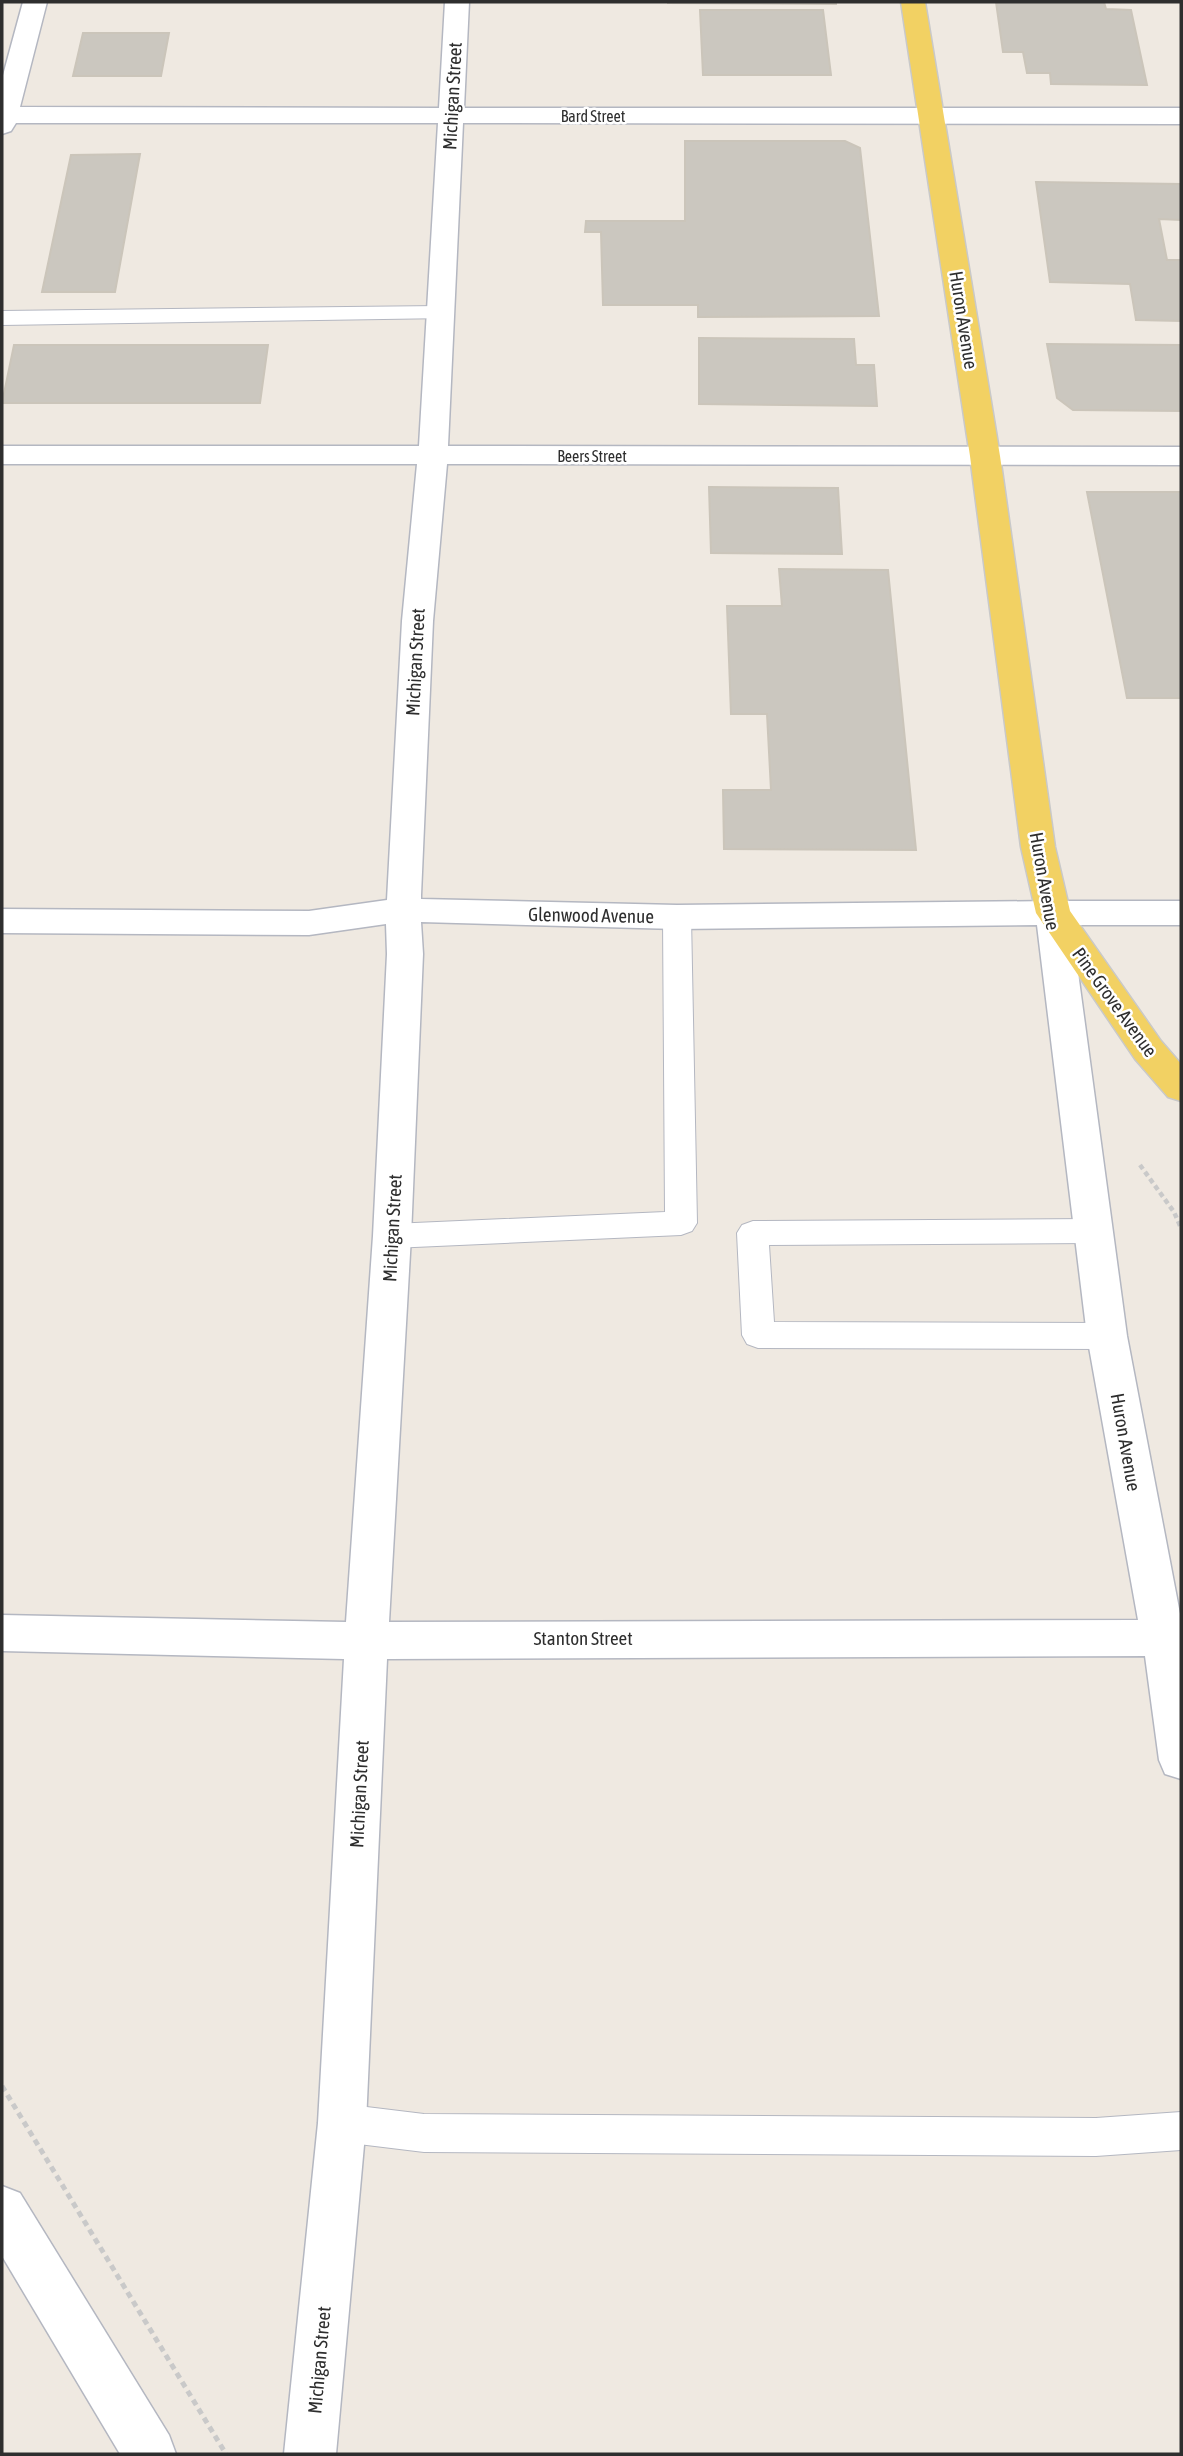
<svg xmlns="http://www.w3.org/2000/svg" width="1183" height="2456" font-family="'Asap Condensed',sans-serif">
  <rect width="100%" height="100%" fill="#efe9e1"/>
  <g fill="#cbc7bf" stroke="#cbc5ba" stroke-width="2">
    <polygon points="668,2 836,2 836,4 668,3"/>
    <polygon points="996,2 1104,2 1106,9 1131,10 1147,85 1051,84 1050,73 1027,73 1023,52 1003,52"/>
    <polygon points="700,10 823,10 831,75 703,75"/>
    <polygon points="83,33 169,33 161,76 73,76"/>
    <polygon points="685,141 845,141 860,148 879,316 698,317 698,305 603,305 601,232 585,232 586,221 685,221"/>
    <polygon points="140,154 115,292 42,292 71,155"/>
    <polygon points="1036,182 1181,184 1181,220 1159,219 1167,260 1181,260 1181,321 1136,320 1130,284 1050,282"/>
    <polygon points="699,338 854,339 856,365 874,365 877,406 699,404"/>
    <polygon points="1047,344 1181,345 1181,411 1073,410 1057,398"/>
    <polygon points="14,345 268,345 260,403 2,403"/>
    <polygon points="709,487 838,488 842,554 711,553"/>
    <polygon points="1087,492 1181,492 1181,698 1127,698"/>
    <polygon points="779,569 888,570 916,850 724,849 723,790 771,790 767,714 731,714 727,606 782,606"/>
  </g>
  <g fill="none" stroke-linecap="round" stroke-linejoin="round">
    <defs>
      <g id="lane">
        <polygon points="440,306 448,308 451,313 448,318 2,325 2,311"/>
        <polygon points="677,907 687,910 691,917 697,1223 692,1231 681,1235 392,1248 381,1244 376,1236 381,1228 392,1224 665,1212 663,917 667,910"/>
        <polygon points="1092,1219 1103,1223 1108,1231 1103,1239 1092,1243 769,1245 774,1322 1107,1323 1118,1327 1123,1336 1118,1345 1107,1349 758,1348 747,1344 742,1335 737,1233 742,1225 753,1221"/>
        <polygon points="342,2104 424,2114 1096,2118 1181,2112 1181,2150 1096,2156 424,2152 342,2142 328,2136 322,2123 328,2110"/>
      </g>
      <g id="street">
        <path d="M23,2H47L20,107L439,108L445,2H469L464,108H1181V124L463,123L448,446L1181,447V465L447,464L433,621L421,895V899L677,905L1053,901L1065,905L1070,913L1127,1336L1181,1619V1779L1165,1774L1159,1760L1145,1656L387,1659L366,2123L336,2454H284L318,2123L344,1659L2,1651V1615L346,1622L373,1236L387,954L386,924L309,935L2,933V909L309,911L387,900L402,621L417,464H2V446H419L438,123H16L11,131L2,134V79ZM421,922L677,929L1037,925L1087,1336L1138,1620L389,1622L411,1236L423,954Z"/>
        <polygon points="2,2186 20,2193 169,2435 176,2454 120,2454 2,2256"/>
      </g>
      <polygon id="secondary" points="1053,901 1181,901 1181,925 1053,925 1041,921 1036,913 1041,905"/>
      <polygon id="primary" points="901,2 925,2 1000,456 1055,847 1070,911 1161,1041 1181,1064 1181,1101 1168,1097 1135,1059 1036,913 1021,847 970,456"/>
    </defs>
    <use href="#lane" stroke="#b4b7c1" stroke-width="2"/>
    <use href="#street" stroke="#b4b7c1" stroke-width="3"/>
    <use href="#secondary" stroke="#b4b7c1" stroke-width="3"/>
    <use href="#primary" stroke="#c9c9c9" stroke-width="3"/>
    <polyline stroke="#c9c9c9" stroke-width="4.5" stroke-dasharray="5 3.5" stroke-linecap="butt" points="1140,1165 1174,1212 1181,1228"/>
    <polyline stroke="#c9c9c9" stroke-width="5" stroke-dasharray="6 4.5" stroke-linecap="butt" points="2,2086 226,2454"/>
    <use href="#lane" fill="#fff" fill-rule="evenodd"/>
    <use href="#street" fill="#fff" fill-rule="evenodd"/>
    <use href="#secondary" fill="#fff" fill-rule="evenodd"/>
    <use href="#primary" fill="#f2d163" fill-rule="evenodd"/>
  </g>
  <g text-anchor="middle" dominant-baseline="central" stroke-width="5" stroke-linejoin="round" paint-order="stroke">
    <g font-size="16" fill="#2e2e2e" stroke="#fff">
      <text x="593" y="116">Bard Street</text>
      <text x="592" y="456">Beers Street</text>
    </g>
    <g font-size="19" fill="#2e2e2e" stroke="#fff">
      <text transform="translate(452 96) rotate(-87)">Michigan Street</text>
      <text transform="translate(964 320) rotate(81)">Huron Avenue</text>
      <text transform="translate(415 662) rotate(-87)">Michigan Street</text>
      <text transform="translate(1045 881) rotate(80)">Huron Avenue</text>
      <text transform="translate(591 915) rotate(1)">Glenwood Avenue</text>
      <text transform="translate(1115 1002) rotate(54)">Pine Grove Avenue</text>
      <text transform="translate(392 1228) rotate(-87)">Michigan Street</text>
      <text transform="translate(1126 1442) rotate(80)">Huron Avenue</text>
      <text x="583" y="1638">Stanton Street</text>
      <text transform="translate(359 1794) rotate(-87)">Michigan Street</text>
      <text transform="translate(319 2360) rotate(-85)">Michigan Street</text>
    </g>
  </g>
  <rect width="1183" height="2456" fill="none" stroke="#2e2e2e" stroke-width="7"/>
</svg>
